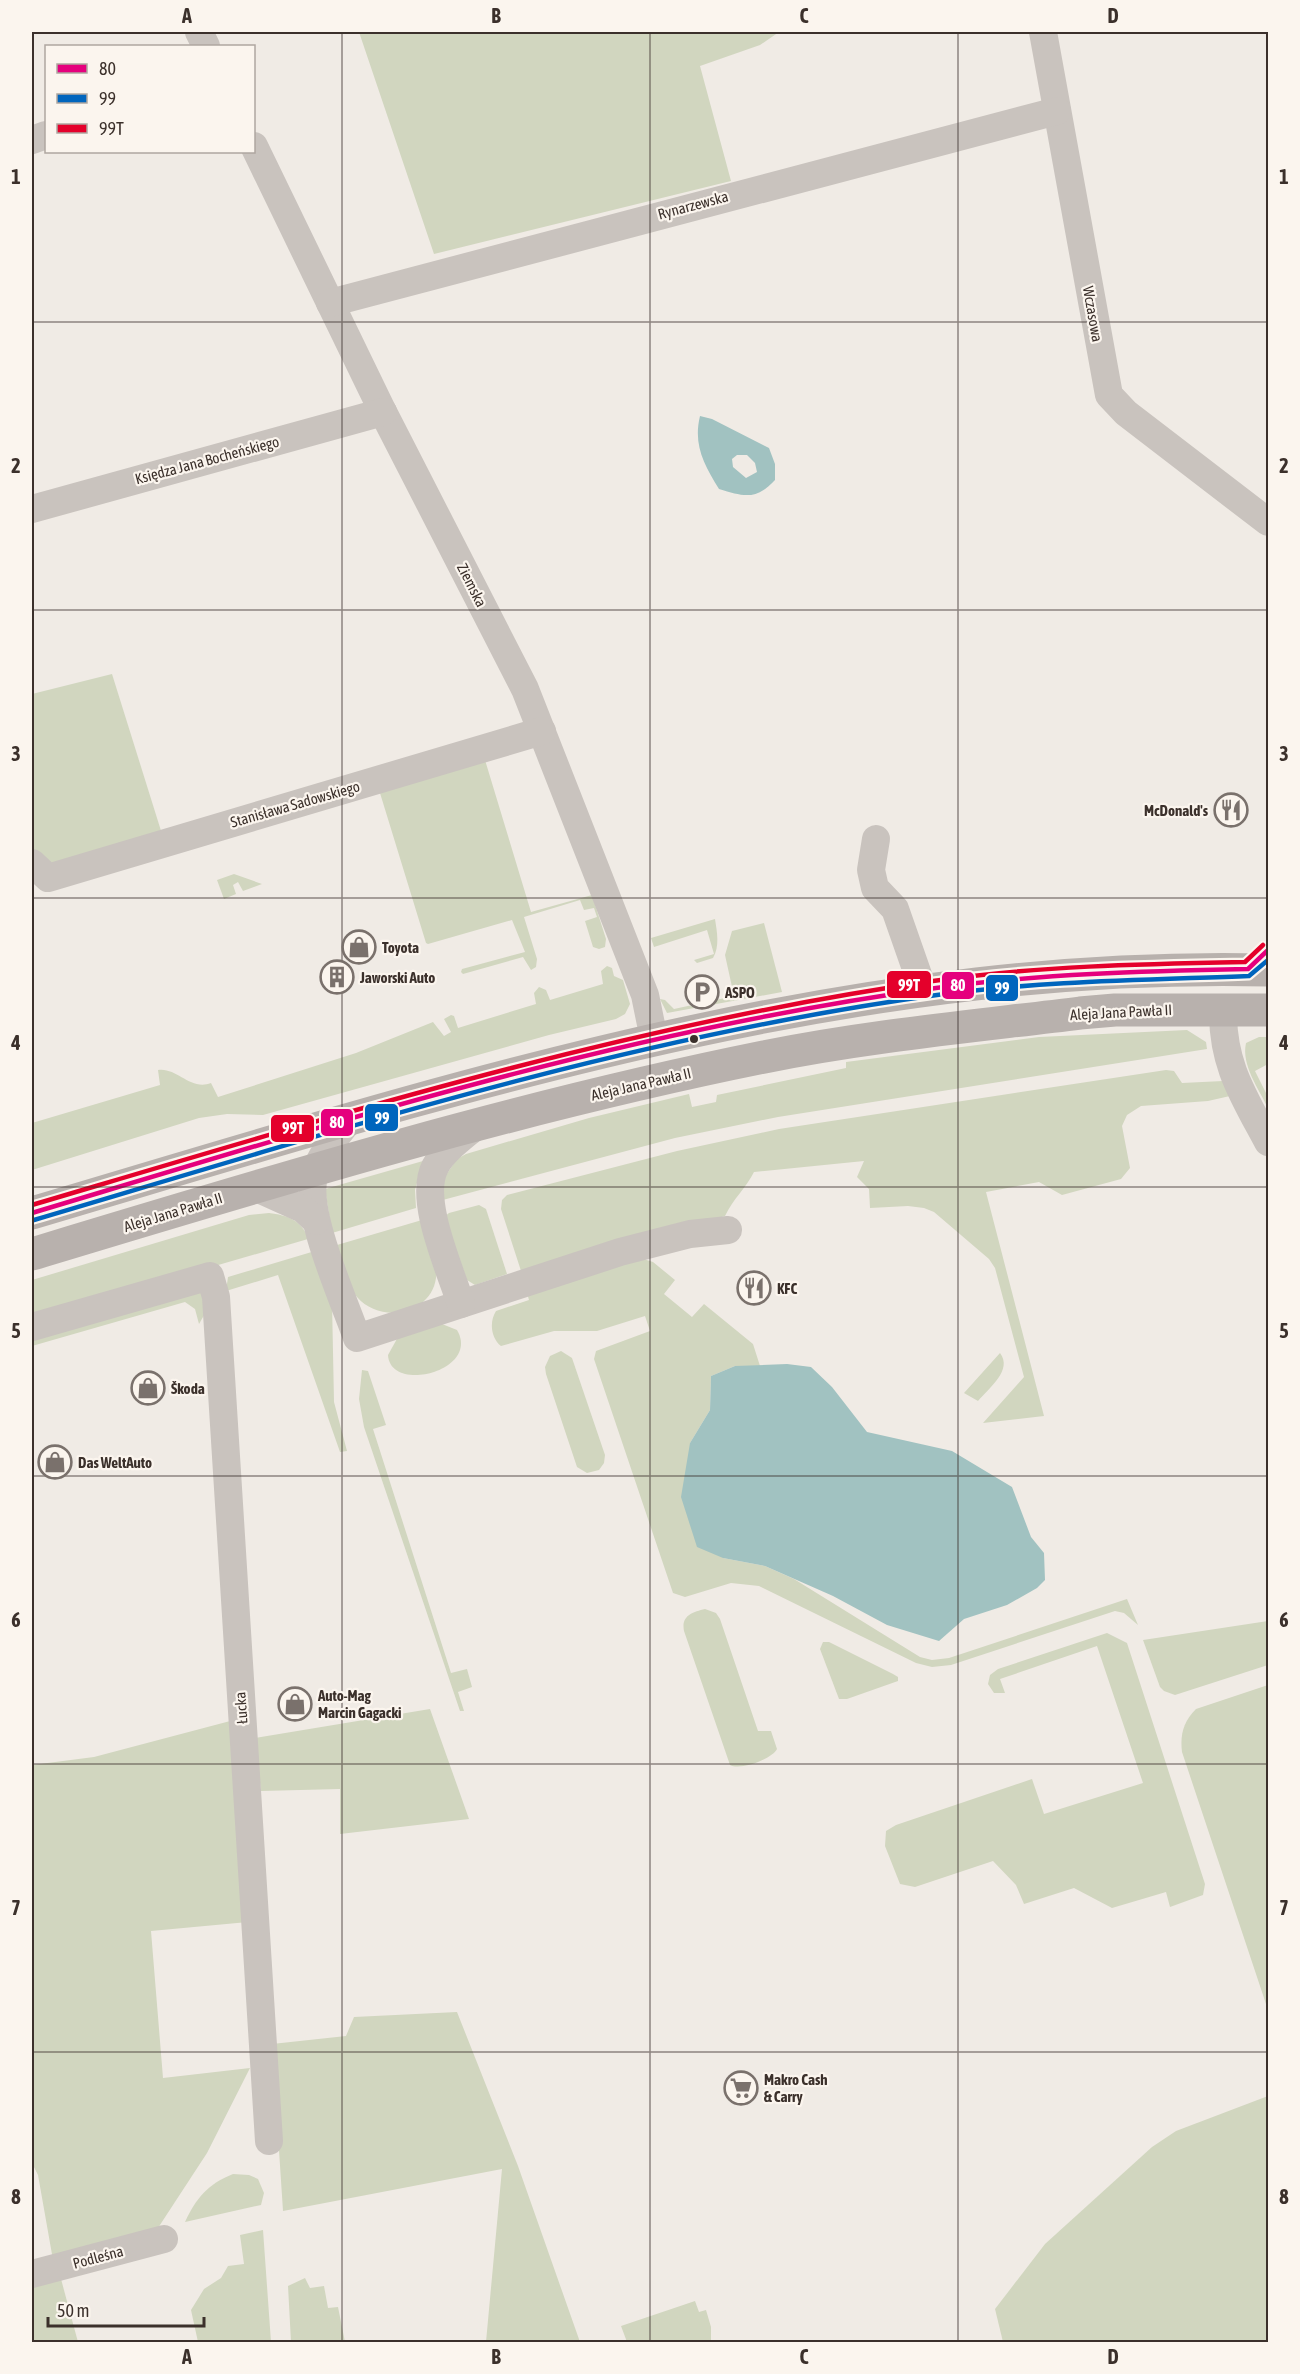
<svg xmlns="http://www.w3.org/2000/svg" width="1300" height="2374" font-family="'Asap Condensed',sans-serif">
  <rect width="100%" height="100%" fill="#f0ebe5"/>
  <g fill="#d1d6bf">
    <polygon points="359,32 779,32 760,45 700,66 731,181 434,254"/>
    <polygon points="112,674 162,834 32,877 32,694"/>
    <polygon points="485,760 531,912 592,895 606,939 605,947 599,949 593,947 585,921 597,917 594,908 584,910 580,900 524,917 537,959 536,967 531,970 523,957 463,974 461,972 462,969 525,952 512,920 428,944 426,943 380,793"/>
    <polygon points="234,874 262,884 243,891 238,882 233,885 236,894 224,899 217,880"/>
    <path d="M715,919C717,932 720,946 713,958L697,963L694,960L714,954L707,930L654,947L651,938Z"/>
    <polygon points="764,923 782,992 667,1013 660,999 665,1000 674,1009 734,996 725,955 732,931"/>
    <path d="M607,966L612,968L614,976L623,980L630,1004L625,1014L616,1019L549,1035L263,1115L227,1114L199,1118L32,1170V1123L160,1085L158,1070C177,1067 190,1091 211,1083L218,1097L356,1053L433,1022L444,1036L451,1032L444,1019L451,1015L454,1016L458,1028L536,1004L534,993L539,987L546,990L550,1000L603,984L601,971Z"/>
    <polygon points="1187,1030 1206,1042 1207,1049 778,1117 675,1138 439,1201 439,1185 457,1159 466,1154 589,1118 689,1094 692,1107 716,1102 717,1095 846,1068 846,1062 1039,1037"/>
    <path d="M1259,1037H1268V1064L1255,1071L1268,1097V1108C1259,1089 1241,1065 1246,1043Z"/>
    <path d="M1166,1070L1174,1071L1182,1083L1223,1081L1230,1096L1208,1101L1141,1106L1127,1115L1122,1126L1130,1168L1121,1179L1062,1195L1039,1182L986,1192L1044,1416L983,1423L1024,1377L995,1268L989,1259L934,1212L924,1208L908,1206L870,1208L869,1189L857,1177L864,1161L754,1172C746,1188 733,1199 725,1216L522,1274L501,1209L502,1200L507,1195L677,1151L779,1129Z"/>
    <polygon points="423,1161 415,1190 416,1208 332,1233 325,1189"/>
    <polygon points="479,1205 486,1209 507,1274 475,1285 467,1280 444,1217 449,1213"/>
    <path d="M269,1213C287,1215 303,1221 308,1239L32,1319V1280L249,1215Z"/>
    <path d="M422,1220C427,1237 439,1259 436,1278C431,1315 380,1324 357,1297C346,1284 343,1261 337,1245Z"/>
    <polygon points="315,1251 332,1302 334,1402 347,1451 340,1452 278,1275 226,1291 228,1277"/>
    <path d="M640,1258L653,1262L675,1280L664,1294L692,1317L704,1304L753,1344L760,1366H735L711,1376L710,1410L690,1443L723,1558L765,1566L794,1579L920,1657L932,1660L949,1658L1127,1599L1138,1625L1124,1613L1115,1611L951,1665L932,1667L916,1663L759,1586L731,1583L685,1597L673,1593L594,1359L596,1351L650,1331L645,1316L597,1331H554L501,1346C491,1338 489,1322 496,1311L529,1300L527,1293Z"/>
    <polygon points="201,1292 207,1310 199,1324 195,1309 185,1302 32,1346 32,1334"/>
    <path d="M442,1324L457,1330C481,1371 390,1394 388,1355L398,1337Z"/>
    <polygon points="561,1351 572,1358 605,1455 604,1463 599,1470 587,1473 577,1467 546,1374 545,1367 550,1356"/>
    <path d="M1000,1353C1013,1370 989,1388 978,1401L964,1393Z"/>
    <polygon points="362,1370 368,1371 386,1425 373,1429 451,1673 467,1669 472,1687 458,1692 464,1711 460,1711 364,1427 359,1399"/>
    <path d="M705,1609L716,1613L720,1619L758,1731H771L777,1749C772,1759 740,1771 730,1765L684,1631C681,1616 692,1612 705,1609Z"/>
    <polygon points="1268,1621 1268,1665 1175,1695 1164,1691 1160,1687 1143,1640"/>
    <polygon points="1107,1633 1127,1643 1205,1884 1203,1895 1170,1907 1166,1892 1112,1908 1074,1888 1024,1904 1016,1885 993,1861 915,1887 900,1884 885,1846 886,1831 896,1825 1032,1779 1044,1814 1143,1783 1097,1646 1000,1679 1005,1693 994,1693 988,1684 990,1675 998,1669"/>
    <polygon points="823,1642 829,1642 893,1674 898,1677 898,1681 847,1699 839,1699 820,1649"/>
    <path d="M1268,1685V2010L1182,1752C1180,1735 1183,1722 1196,1709Z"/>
    <polygon points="430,1709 469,1819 340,1834 340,1789 261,1791 255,1738"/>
    <polygon points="234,1720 248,1922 151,1931 163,2078 250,2068 207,2153 156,2231 53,2260 38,2175 32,2163 32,1765 94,1757"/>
    <polygon points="457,2012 518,2166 580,2342 486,2342 502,2169 283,2211 272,2044 346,2036 354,2017"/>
    <polygon points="1268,2096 1268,2342 1003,2342 995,2309 1045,2244 1152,2147 1176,2131"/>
    <path d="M233,2174L249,2175L258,2179L264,2193L261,2205L185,2222C196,2198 208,2184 233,2174Z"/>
    <polygon points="263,2230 271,2342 198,2342 191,2310 204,2289 221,2278 228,2266 244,2264 240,2235"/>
    <polygon points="305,2278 310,2288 324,2286 328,2308 338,2307 345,2342 291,2342 288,2286"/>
    <polygon points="61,2279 78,2342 32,2342 32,2287"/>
    <polygon points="695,2301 699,2312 706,2310 711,2327 711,2342 627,2342 621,2326"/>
  </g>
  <g fill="#a1c2c1" fill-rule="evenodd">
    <path d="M700,416L712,419L769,448L775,464V480C756,500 745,497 719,489C704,465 693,445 700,416ZM737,455H747L755,463L757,472L746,478L733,467L732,459Z"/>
    <polygon points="787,1364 811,1367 832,1387 867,1432 952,1451 1012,1487 1031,1537 1044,1553 1045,1580 1037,1588 1007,1605 964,1619 939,1641 887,1625 833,1596 765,1566 723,1558 697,1547 681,1497 690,1443 710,1410 711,1376 735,1366"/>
  </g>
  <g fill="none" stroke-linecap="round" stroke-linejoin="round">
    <g stroke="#c9c3be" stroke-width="28">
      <polyline points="199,32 206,46"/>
      <polyline points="1043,32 1109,395 1126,413 1268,522"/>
      <polyline points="32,140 46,135"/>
      <polyline points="254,146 383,412 525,689 645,995 654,1039"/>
      <polyline points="330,303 1057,111"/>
      <polyline points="32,509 383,412"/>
      <polyline points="876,839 871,870 875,888 895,909 923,989"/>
      <polyline points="32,863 48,878 542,731"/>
      <path d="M1223,1009C1222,1064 1243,1095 1268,1142"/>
      <path d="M351,1118C337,1136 320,1154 314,1176C304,1213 344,1300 357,1338L620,1252L690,1234L728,1230"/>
      <polyline points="254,1187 303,1209 316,1221"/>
      <path d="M461,1304C450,1269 418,1200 435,1167C444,1150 463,1137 477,1125"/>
      <polyline points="32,1327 210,1276 216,1297 269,2141"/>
      <polyline points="32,2274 164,2239"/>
    </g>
    <g stroke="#b8b1ad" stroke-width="33">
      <path d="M32,1213C437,1093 841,960 1268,970"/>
      <path d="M32,1254C273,1181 516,1107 764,1057C868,1036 975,1026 1080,1013L1115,1010H1268"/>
    </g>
    <defs>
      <path id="bus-1" d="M32,1213C329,1124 627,1030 936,988C1039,974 1144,971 1248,969L1268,950"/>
      <path id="bus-2" d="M34,1220C331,1132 629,1037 937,995C1041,981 1145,980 1249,976L1268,960"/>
      <path id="bus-3" d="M32,1205C329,1117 626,1025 933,981C1037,966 1141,964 1245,962L1263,945"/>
    </defs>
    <use href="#bus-1" stroke="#fbf5ee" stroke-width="9"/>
    <use href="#bus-2" stroke="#fbf5ee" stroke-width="9"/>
    <use href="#bus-3" stroke="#fbf5ee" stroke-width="9"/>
    <use href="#bus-1" stroke="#e5007d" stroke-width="4.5"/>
    <use href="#bus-2" stroke="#0065bd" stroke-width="4.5"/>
    <use href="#bus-3" stroke="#e4002b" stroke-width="4.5"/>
  </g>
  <path fill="none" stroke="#3b302b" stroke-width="1.5" stroke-opacity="0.55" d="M342,32V2342M650,32V2342M958,32V2342M32,322H1268M32,610H1268M32,898H1268M32,1187H1268M32,1476H1268M32,1764H1268M32,2052H1268"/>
  <defs>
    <symbol id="restaurant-ring" viewBox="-11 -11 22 22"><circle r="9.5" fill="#fbf5ee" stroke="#7a716c" stroke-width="1.5"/><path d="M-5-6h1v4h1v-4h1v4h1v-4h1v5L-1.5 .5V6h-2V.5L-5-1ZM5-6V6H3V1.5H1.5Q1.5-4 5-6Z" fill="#7a716c"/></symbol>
    <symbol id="shop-ring" viewBox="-11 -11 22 22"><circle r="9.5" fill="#fbf5ee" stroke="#7a716c" stroke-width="1.5"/><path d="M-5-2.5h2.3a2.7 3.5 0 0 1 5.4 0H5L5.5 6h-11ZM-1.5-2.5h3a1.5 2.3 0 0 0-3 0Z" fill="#7a716c"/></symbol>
    <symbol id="building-ring" viewBox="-11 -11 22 22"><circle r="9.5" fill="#fbf5ee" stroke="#7a716c" stroke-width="1.5"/><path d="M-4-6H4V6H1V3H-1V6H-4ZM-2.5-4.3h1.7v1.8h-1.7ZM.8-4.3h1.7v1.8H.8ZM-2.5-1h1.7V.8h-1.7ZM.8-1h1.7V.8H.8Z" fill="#7a716c"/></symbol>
    <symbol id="parking-ring" viewBox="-11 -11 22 22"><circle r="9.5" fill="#fbf5ee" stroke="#7a716c" stroke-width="1.5"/><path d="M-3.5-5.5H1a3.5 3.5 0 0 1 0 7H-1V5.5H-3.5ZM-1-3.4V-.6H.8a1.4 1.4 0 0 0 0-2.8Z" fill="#7a716c"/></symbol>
    <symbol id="supermarket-ring" viewBox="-11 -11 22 22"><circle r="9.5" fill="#fbf5ee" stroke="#7a716c" stroke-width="1.5"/><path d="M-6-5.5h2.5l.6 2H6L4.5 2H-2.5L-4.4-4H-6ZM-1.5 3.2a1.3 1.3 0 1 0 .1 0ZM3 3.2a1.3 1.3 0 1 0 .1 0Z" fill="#7a716c"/></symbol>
  </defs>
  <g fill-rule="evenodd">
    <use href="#restaurant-ring" x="1212" y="791" width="38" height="38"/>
    <use href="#shop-ring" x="340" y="928" width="38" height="38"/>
    <use href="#building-ring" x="318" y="958" width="38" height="38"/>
    <use href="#parking-ring" x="683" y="973" width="38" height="38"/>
    <use href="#restaurant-ring" x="735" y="1269" width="38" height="38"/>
    <use href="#shop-ring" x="129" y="1369" width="38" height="38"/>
    <use href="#shop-ring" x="36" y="1443" width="38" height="38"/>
    <use href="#shop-ring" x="276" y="1685" width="38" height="38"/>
    <use href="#supermarket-ring" x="722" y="2069" width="38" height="38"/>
  </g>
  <circle fill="#3b302b" stroke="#fbf5ee" stroke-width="2" cx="694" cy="1039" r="5"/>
  <g text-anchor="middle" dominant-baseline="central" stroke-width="4.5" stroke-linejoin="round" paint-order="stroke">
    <g font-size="15" fill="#3b302b" stroke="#fbf5ee">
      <text transform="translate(693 205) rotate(-15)">Rynarzewska</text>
      <text transform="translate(1093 314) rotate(80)">Wczasowa</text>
      <text transform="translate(207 460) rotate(-15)">Księdza Jana Bocheńskiego</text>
      <text transform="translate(472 585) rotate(63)">Ziemska</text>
      <text transform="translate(295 804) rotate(-16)">Stanisława Sadowskiego</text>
      <text transform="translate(1121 1012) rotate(-3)">Aleja Jana Pawła II</text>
      <text transform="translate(641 1084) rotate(-13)">Aleja Jana Pawła II</text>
      <text transform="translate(173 1212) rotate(-17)">Aleja Jana Pawła II</text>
      <text transform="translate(241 1708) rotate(-94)">Łucka</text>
      <text transform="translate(98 2257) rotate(-15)">Podleśna</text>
    </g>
    <g font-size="15" font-weight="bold" fill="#3b302b" stroke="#fbf5ee" text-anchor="start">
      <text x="1208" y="810" text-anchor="end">McDonald's</text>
      <text x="382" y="947">Toyota</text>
      <text x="360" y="977">Jaworski Auto</text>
      <text x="725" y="992">ASPO</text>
      <text x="777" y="1288">KFC</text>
      <text x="171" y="1388">Škoda</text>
      <text x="78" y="1462">Das WeltAuto</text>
      <text x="318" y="1695">Auto-Mag<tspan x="318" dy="17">Marcin Gagacki</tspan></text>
      <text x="764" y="2079">Makro Cash<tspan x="764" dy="17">&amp; Carry</tspan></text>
    </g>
  </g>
  <g stroke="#fbf5ee" stroke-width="2">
    <rect x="886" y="970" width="46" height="29" rx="6" fill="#e4002b"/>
    <rect x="941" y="971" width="34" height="29" rx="6" fill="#e5007d"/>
    <rect x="985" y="974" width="34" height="28" rx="6" fill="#0065bd"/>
    <rect x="364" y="1103" width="35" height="29" rx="6" fill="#0065bd"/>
    <rect x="320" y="1108" width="34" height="29" rx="6" fill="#e5007d"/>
    <rect x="270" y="1114" width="45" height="29" rx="6" fill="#e4002b"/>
  </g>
  <g font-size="16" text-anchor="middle" font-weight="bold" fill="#fff">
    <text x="909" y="991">99T</text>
    <text x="958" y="991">80</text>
    <text x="1002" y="994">99</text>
    <text x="382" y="1124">99</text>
    <text x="337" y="1128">80</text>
    <text x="293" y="1134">99T</text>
  </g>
  <rect width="1300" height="2374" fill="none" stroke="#fbf5ee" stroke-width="66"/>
  <rect x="45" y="45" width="210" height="108" fill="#fbf5ee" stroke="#aea6a0" stroke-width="1.5"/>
  <rect x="57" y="64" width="30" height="9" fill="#e5007d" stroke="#aea6a0" stroke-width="1.5"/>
  <text x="99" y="75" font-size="18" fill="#3b302b">80</text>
  <rect x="57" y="94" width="30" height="9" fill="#0065bd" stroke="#aea6a0" stroke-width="1.5"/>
  <text x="99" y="105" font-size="18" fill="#3b302b">99</text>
  <rect x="57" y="124" width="30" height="9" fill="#e4002b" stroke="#aea6a0" stroke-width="1.5"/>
  <text x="99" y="135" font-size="18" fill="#3b302b">99T</text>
  <path d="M48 2317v9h156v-9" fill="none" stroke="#3b302b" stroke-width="3"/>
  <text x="57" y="2317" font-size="18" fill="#3b302b" stroke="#fbf5ee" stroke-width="4.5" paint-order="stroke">50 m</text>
  <rect x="33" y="33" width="1234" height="2308" fill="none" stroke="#3b302b" stroke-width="2"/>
  <g font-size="20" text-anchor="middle" font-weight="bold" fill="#3b302b">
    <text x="187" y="23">A</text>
    <text x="496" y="23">B</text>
    <text x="804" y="23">C</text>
    <text x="1113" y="23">D</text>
    <text x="16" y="184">1</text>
    <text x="1284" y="184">1</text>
    <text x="16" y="473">2</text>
    <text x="1284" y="473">2</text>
    <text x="16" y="761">3</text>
    <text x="1284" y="761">3</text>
    <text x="16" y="1050">4</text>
    <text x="1284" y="1050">4</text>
    <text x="16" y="1338">5</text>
    <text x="1284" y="1338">5</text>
    <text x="16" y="1627">6</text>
    <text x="1284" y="1627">6</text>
    <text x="16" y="1915">7</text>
    <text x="1284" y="1915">7</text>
    <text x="16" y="2204">8</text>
    <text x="1284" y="2204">8</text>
    <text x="187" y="2364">A</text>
    <text x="496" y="2364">B</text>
    <text x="804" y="2364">C</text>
    <text x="1113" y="2364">D</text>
  </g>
</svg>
